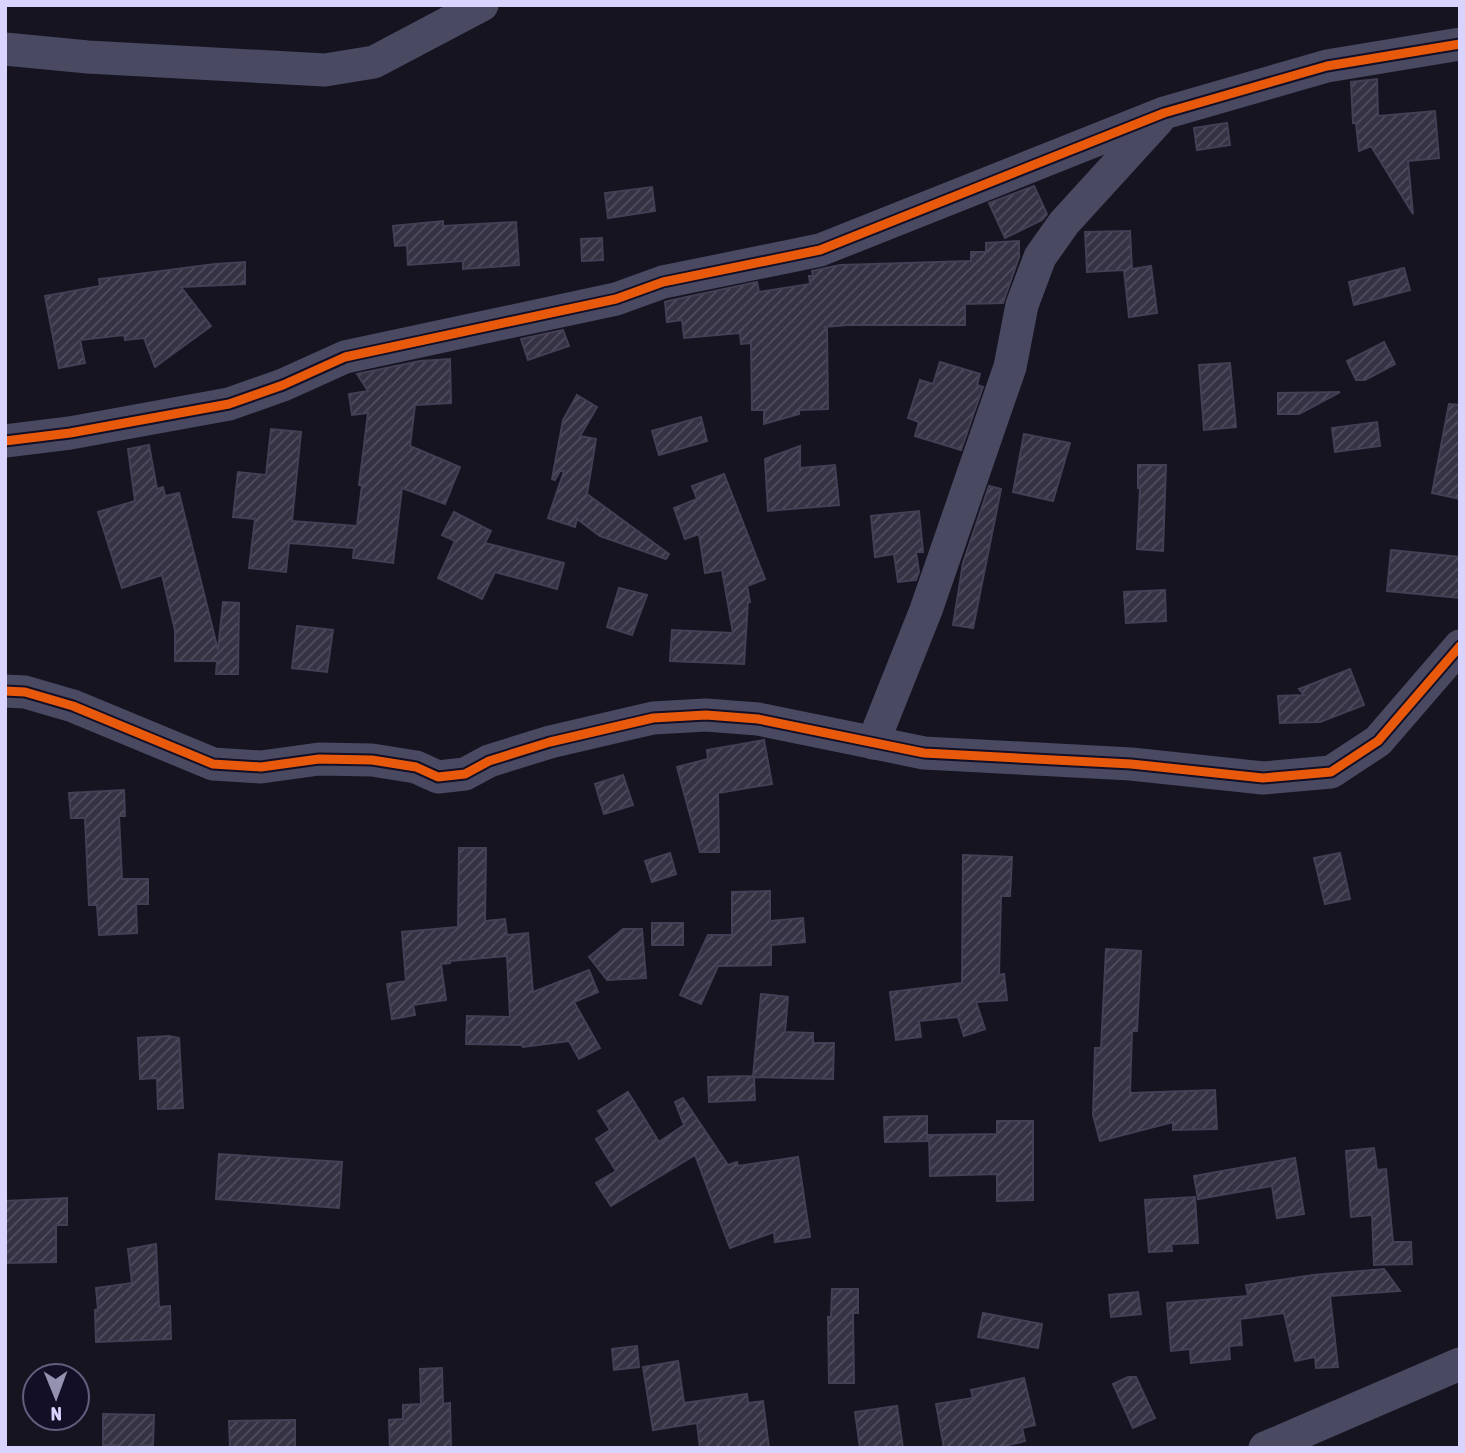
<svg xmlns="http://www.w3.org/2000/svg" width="1465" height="1453" font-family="'Asap Condensed',sans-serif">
  <defs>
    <pattern id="building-hatch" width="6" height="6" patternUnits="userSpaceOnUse" patternTransform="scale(1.75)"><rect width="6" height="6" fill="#343243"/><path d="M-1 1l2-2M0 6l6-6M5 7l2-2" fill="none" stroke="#514f5f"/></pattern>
  </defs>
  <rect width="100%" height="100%" fill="#161421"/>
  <g fill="url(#building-hatch)" stroke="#433f54" stroke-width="2">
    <polygon points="1377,79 1378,116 1435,111 1439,158 1408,161 1413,214 1371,146 1359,151 1356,123 1353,123 1351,82"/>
    <polygon points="1227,123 1230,145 1197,150 1194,128"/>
    <polygon points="1034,186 1047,214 1042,220 1005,238 989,203"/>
    <polygon points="652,187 655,211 608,218 605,193"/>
    <polygon points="443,221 443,226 516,222 519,265 463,269 463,261 408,265 407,245 395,246 393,226"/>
    <polygon points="1130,231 1132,269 1151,266 1157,313 1129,317 1124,270 1087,272 1085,232"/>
    <polygon points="602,238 603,260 582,261 581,239"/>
    <polygon points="1019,241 1019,257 1003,303 965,304 965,325 848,325 824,327 827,328 828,409 799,410 799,414 764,424 764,410 752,410 751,343 741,344 740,333 684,338 682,320 667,322 665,302 668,301 757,282 759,292 810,284 809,276 813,276 812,271 840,265 971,261 971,252 986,252 986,243"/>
    <polygon points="245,262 245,284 181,287 211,326 155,367 144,338 125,340 124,335 80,340 85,363 59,368 45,296 100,286 99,279 215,264"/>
    <polygon points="1404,268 1410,290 1354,305 1349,282"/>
    <polygon points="563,330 569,346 528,360 521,339"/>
    <polygon points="1384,342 1395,364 1365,380 1356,380 1347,361"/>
    <polygon points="450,359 451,403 415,405 410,446 460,467 445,504 402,488 393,563 353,558 354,548 289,543 286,572 249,568 255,519 233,517 238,472 266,475 271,429 301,432 292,521 357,526 362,485 359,485 368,413 352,415 349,394 368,391 357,374 420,361"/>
    <polygon points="940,362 980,374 977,385 983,387 961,450 915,436 919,422 908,418 920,380 933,384"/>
    <polygon points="1230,363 1236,427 1204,430 1199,365"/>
    <polygon points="1340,392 1299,414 1278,414 1278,393"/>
    <polygon points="577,395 597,407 580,436 596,439 587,494 669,554 666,559 600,536 577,519 575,527 548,518 564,471 560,471 555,480 552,479 563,420"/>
    <polygon points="1449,404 1460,405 1460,499 1432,493"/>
    <polygon points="701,417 707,441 659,455 652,431"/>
    <polygon points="1377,422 1380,446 1335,452 1332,428"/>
    <polygon points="1024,434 1070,443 1053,501 1013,492"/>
    <polygon points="149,445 157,489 163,487 165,496 179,493 218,650 223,602 239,603 238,674 216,674 217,661 175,661 175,630 162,575 122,588 98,512 135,501 128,449"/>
    <polygon points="800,446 800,468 835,465 839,505 768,511 765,459"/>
    <polygon points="1138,465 1166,465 1163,551 1137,549 1140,488 1138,488"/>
    <polygon points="724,474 765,579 747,586 750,602 748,602 744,664 670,661 672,630 733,633 722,570 705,573 699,534 685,539 674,508 697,499 692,486"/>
    <polygon points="989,486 1001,489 973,628 953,625 963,563"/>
    <polygon points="919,511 923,552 916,552 919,572 916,580 898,582 894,554 875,557 871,516"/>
    <polygon points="454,512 491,531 485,543 564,563 557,589 495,572 482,599 438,578 455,541 442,535"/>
    <polygon points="1391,550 1460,557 1460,598 1387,591"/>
    <polygon points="619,588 647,595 632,635 607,627"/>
    <polygon points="1165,590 1166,621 1126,623 1124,592"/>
    <polygon points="297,626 333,630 327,672 292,668"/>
    <polygon points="1350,669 1364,705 1320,722 1280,723 1278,696 1304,695 1299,689"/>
    <polygon points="764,740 772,784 718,793 719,852 700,852 677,767 708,759 707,750"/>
    <polygon points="623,775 633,805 604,814 595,784"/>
    <polygon points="124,790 125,816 119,816 122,879 148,879 148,904 136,904 137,933 99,935 97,905 89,905 85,818 71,818 69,793"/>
    <polygon points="459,848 486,848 485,921 505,919 507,935 528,933 533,992 589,970 598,992 574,1002 600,1048 579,1059 569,1041 523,1047 522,1045 466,1044 467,1016 510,1017 507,956 450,961 450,963 441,964 446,1000 413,1005 415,1015 392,1019 387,984 406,981 402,932 458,927"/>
    <polygon points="670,853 676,874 652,882 645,861"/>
    <polygon points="1340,853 1350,899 1325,904 1314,858"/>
    <polygon points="963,855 1012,857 1010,896 1001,896 999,975 1004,974 1007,1000 976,1002 985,1029 964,1036 958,1017 919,1021 921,1037 896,1040 890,992 962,983"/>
    <polygon points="770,891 770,921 803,918 805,942 771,945 771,965 718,966 701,1004 680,995 708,935 732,935 732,892"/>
    <rect x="652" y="923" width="31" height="22"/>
    <polygon points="623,929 642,929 646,978 607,980 589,957"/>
    <polygon points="1106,949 1141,951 1137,1031 1132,1031 1130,1093 1215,1090 1217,1129 1173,1130 1173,1122 1100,1141 1093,1115 1095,1048 1101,1048"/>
    <polygon points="761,994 788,997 785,1032 813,1033 813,1043 834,1043 833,1079 754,1077 755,1100 709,1102 708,1077 753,1076"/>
    <polygon points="169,1036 179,1038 183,1108 158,1109 157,1078 140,1079 138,1038"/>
    <polygon points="628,1092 659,1142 684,1125 675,1102 683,1098 728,1165 737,1162 738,1166 798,1157 810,1237 775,1242 774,1232 730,1248 695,1155 611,1206 596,1183 616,1171 596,1139 610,1130 598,1111"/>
    <polygon points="927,1116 927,1141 885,1142 884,1117"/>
    <polygon points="997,1121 1033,1121 1033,1200 997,1201 997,1174 930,1176 929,1135 997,1134"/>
    <polygon points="1374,1148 1377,1170 1386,1169 1393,1242 1411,1242 1412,1264 1374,1265 1372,1215 1351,1217 1346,1151"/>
    <polygon points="219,1154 342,1162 339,1208 216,1199"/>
    <polygon points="1295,1158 1304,1214 1277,1218 1272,1186 1198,1199 1194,1176"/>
    <polygon points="1195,1197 1198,1243 1171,1244 1172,1251 1149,1252 1145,1200"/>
    <polygon points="67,1198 67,1225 56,1225 56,1262 5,1263 5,1201"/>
    <polygon points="156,1244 159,1307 170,1306 171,1339 96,1342 95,1310 98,1309 96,1288 132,1283 128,1249"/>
    <polygon points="1384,1269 1400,1291 1330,1296 1338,1367 1316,1368 1315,1357 1295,1361 1284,1313 1240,1319 1242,1345 1229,1346 1230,1359 1191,1363 1190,1349 1171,1351 1167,1303 1248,1296 1246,1285 1313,1275"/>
    <polygon points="832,1289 858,1289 858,1313 853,1313 854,1383 829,1383 828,1317 831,1317"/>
    <polygon points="1138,1292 1141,1314 1111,1317 1109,1295"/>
    <polygon points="983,1313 1042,1324 1038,1348 978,1337"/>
    <polygon points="637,1346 639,1367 614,1370 612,1349"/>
    <polygon points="678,1361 684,1403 747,1394 748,1403 763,1401 769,1448 700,1448 697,1423 653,1430 643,1367"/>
    <polygon points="442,1368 443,1404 450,1403 451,1448 390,1447 389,1420 403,1419 403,1405 421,1404 420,1369"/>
    <polygon points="1128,1377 1136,1377 1155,1418 1133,1428 1113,1384"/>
    <polygon points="1024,1378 1035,1425 1022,1428 1025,1441 996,1448 944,1448 936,1404 973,1398 971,1390"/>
    <polygon points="897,1406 903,1448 860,1448 855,1412"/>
    <polygon points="103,1414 154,1415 153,1445 116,1448 116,1445 103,1445"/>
    <polygon points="295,1420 295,1448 230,1448 229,1421"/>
  </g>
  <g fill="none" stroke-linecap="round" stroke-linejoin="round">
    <g stroke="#4a4962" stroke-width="33">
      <polyline points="5,49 88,57 325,70 374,62 482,5"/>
      <polyline points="5,441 70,433 229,404 283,385 345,357 616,299 663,282 820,250 1164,113 1327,66 1460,44"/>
      <polyline points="5,691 25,692 73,706 213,764 261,767 319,759 372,760 416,767 438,777 465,774 489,761 550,742 653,718 706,715 758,719 924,753 1131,764 1263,778 1331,772 1378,741 1460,646"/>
      <polyline points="873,743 926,610 1010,367 1022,305 1040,257 1064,223 1158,120"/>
      <polyline points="1265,1448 1460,1364"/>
    </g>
    <defs>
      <g id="cycleway">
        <polyline points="5,441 70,433 229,404 283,385 345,357 616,299 663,282 820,250 1164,113 1327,66 1460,44"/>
        <polyline points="5,691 25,692 73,706 213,764 261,767 319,759 372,760 416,767 438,777 465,774 489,761 550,742 653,718 706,715 758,719 924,753 1131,764 1263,778 1331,772 1378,741 1460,646"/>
      </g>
    </defs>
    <use href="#cycleway" stroke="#130f26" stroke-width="13"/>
    <use href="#cycleway" stroke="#e8590c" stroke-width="9"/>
  </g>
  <rect width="1465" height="1453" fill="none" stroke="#d9d4ff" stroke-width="14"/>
  <g transform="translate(56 1397) rotate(179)"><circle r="33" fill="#130f26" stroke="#625e7d" stroke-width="2"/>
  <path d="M0-5L12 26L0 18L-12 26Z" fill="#9591b1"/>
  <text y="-10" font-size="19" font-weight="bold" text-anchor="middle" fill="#d9d4ff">N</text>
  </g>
</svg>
